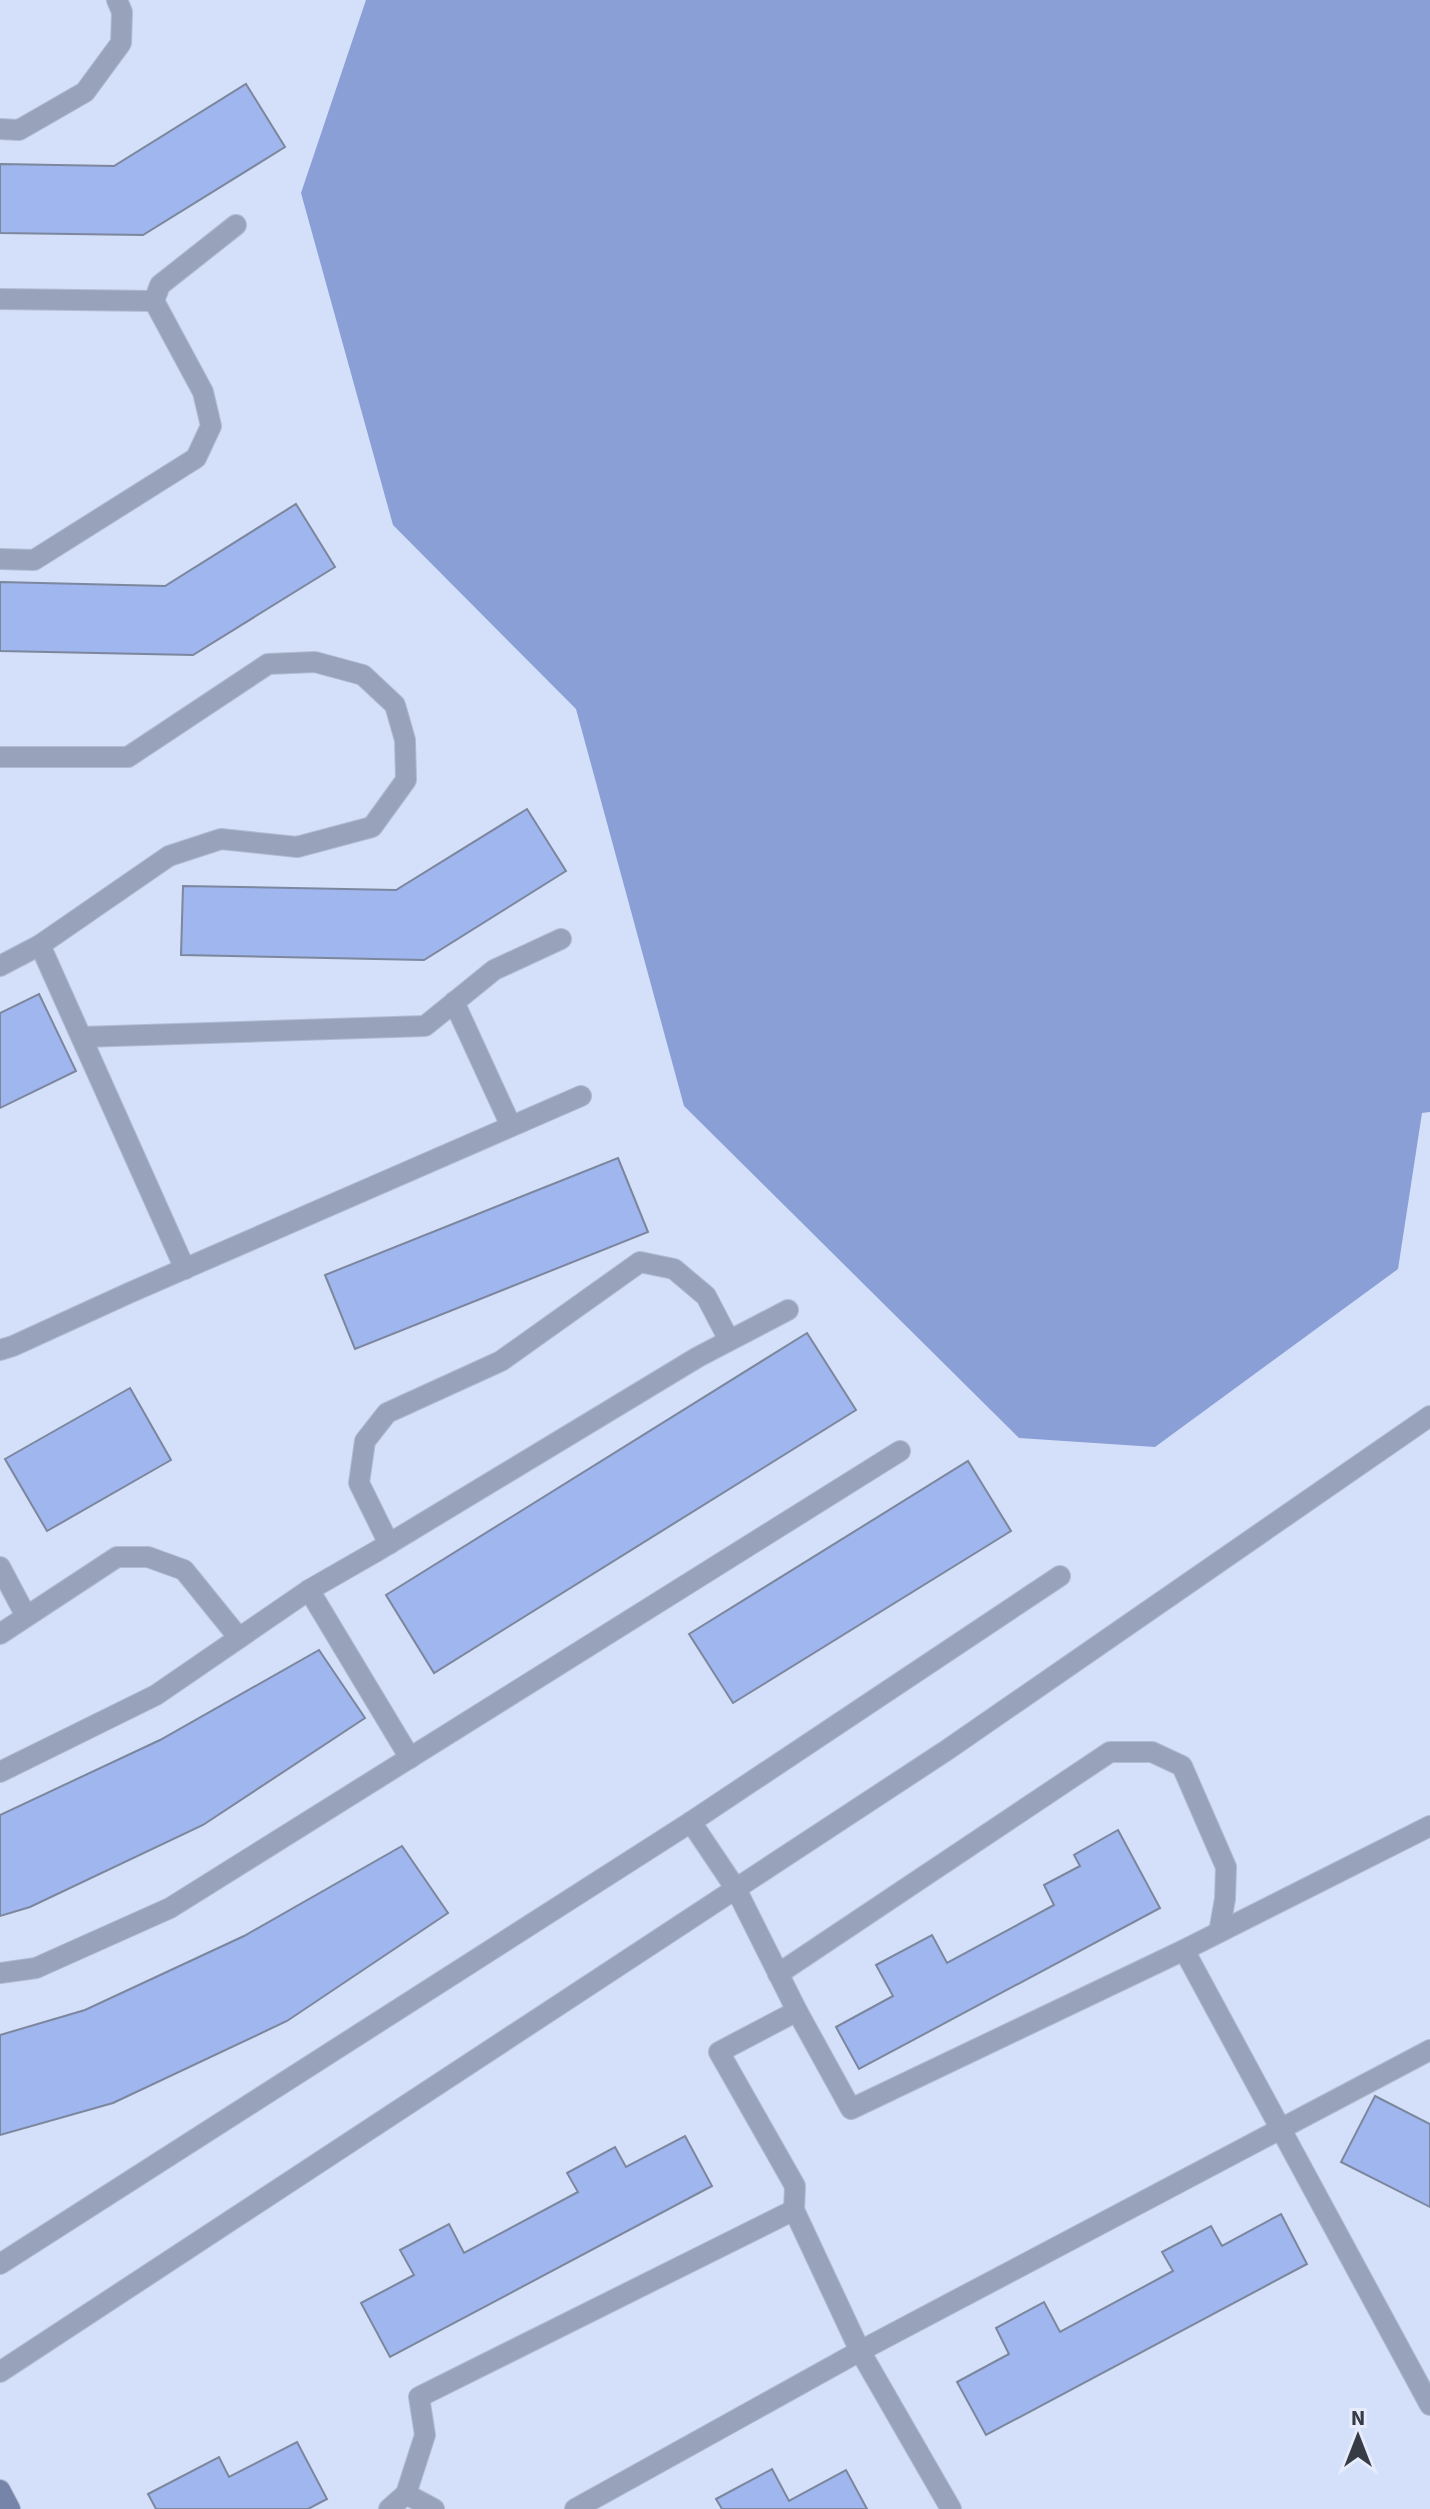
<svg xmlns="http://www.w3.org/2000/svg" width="1430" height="2509" font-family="'Source Sans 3',sans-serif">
  <rect width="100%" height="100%" fill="#d4dff9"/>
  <polygon fill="#899fd6" points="366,0 1430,0 1430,1112 1422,1113 1398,1269 1155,1447 1019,1438 684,1106 576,709 393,525 301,193"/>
  <g fill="#9fb6ee" stroke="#7c869d" stroke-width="2">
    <polygon points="246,84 285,147 143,235 0,233 0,164 114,166"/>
    <polygon points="296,504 335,567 193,655 0,651 0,582 165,586"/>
    <polygon points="527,809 566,871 424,960 181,955 183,886 396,890"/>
    <polygon points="39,994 76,1071 0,1108 0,1013"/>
    <polygon points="618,1158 648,1232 355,1349 325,1275"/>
    <polygon points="807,1333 856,1410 434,1673 386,1595"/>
    <polygon points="130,1388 171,1460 47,1531 5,1459"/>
    <polygon points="968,1461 1011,1531 733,1703 689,1634"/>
    <polygon points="319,1650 365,1718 203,1825 30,1907 0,1916 0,1815 160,1740"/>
    <polygon points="1118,1830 1160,1908 859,2069 836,2027 893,1996 876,1965 932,1935 947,1963 1054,1905 1044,1885 1080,1866 1074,1855"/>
    <polygon points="402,1846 448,1913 287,2021 113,2103 0,2135 0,2035 85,2010 244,1936"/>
    <polygon points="1375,2096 1430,2124 1430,2207 1341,2162"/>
    <polygon points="685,2136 712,2186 390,2357 361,2303 414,2275 400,2250 449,2224 464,2253 578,2192 567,2173 615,2147 626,2167"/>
    <polygon points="1281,2214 1307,2264 986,2435 957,2382 1009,2354 996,2328 1044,2302 1060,2332 1173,2271 1162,2252 1211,2226 1222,2246"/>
    <polygon points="297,2442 327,2499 308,2509 156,2509 148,2494 219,2457 229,2477"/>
    <polygon points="772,2469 789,2501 846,2470 867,2509 722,2509 716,2499"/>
  </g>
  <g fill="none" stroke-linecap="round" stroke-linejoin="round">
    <defs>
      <g id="lane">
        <polyline points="0,129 19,130 85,92 121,43 122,12 117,0"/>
        <polyline points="0,299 154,301"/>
        <polyline points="0,559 34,560 196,458 211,426 203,392 154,301 160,285 236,225"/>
        <polyline points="0,757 128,757 268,664 315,662 363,675 395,705 405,740 406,780 372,827 297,847 221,839 169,856 40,945 0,966"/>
        <polyline points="40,945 185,1269"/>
        <polyline points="454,1002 511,1126"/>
        <polyline points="82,1037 425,1026 494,970 561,939"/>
        <polyline points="0,1350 13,1346 129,1293 581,1096"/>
        <polyline points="389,1544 359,1483 365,1441 387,1413 501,1361 640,1262 674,1269 706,1296 729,1340"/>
        <polyline points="0,1567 26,1616"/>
        <polyline points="309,1590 410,1758"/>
        <polyline points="0,1634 117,1557 148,1557 184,1570 239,1638"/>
        <polyline points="0,1772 156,1695 309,1590 377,1551 698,1357 788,1310"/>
        <polyline points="691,1822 736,1889 797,2011 851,2109 1184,1950 1430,1826"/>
        <polyline points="1184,1950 1430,2405"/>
        <polyline points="0,1973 36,1968 170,1908 900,1451"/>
        <polyline points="778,1974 1110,1752 1152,1752 1182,1766 1226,1867 1225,1899 1219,1932"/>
        <polyline points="797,2011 719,2052 795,2186 794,2210 860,2351 951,2509"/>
        <polyline points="0,2264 691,1822 1060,1576"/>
        <polyline points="406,2494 434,2509"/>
        <polyline points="389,2509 406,2494 425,2435 419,2397 794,2210"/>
        <polyline points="575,2509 860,2351 1430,2050"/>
      </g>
      <polyline id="street" points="0,2372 947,1750 1430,1416"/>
      <polyline id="secondary" points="0,2490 10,2509"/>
    </defs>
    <use href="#lane" stroke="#b1bbd1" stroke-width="22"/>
    <use href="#street" stroke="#b1bbd1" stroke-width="22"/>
    <use href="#secondary" stroke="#b1bbd1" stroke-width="22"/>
    <use href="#lane" stroke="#98a2bb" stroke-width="20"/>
    <use href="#street" stroke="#98a2bb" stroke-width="20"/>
    <use href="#secondary" stroke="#7584a8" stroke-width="20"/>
  </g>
  <g transform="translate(1358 2437)" stroke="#e6ecfc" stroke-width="6" paint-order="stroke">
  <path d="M0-6L14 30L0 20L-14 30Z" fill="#373b45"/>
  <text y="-12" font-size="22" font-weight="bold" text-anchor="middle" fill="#373b45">N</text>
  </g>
</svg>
